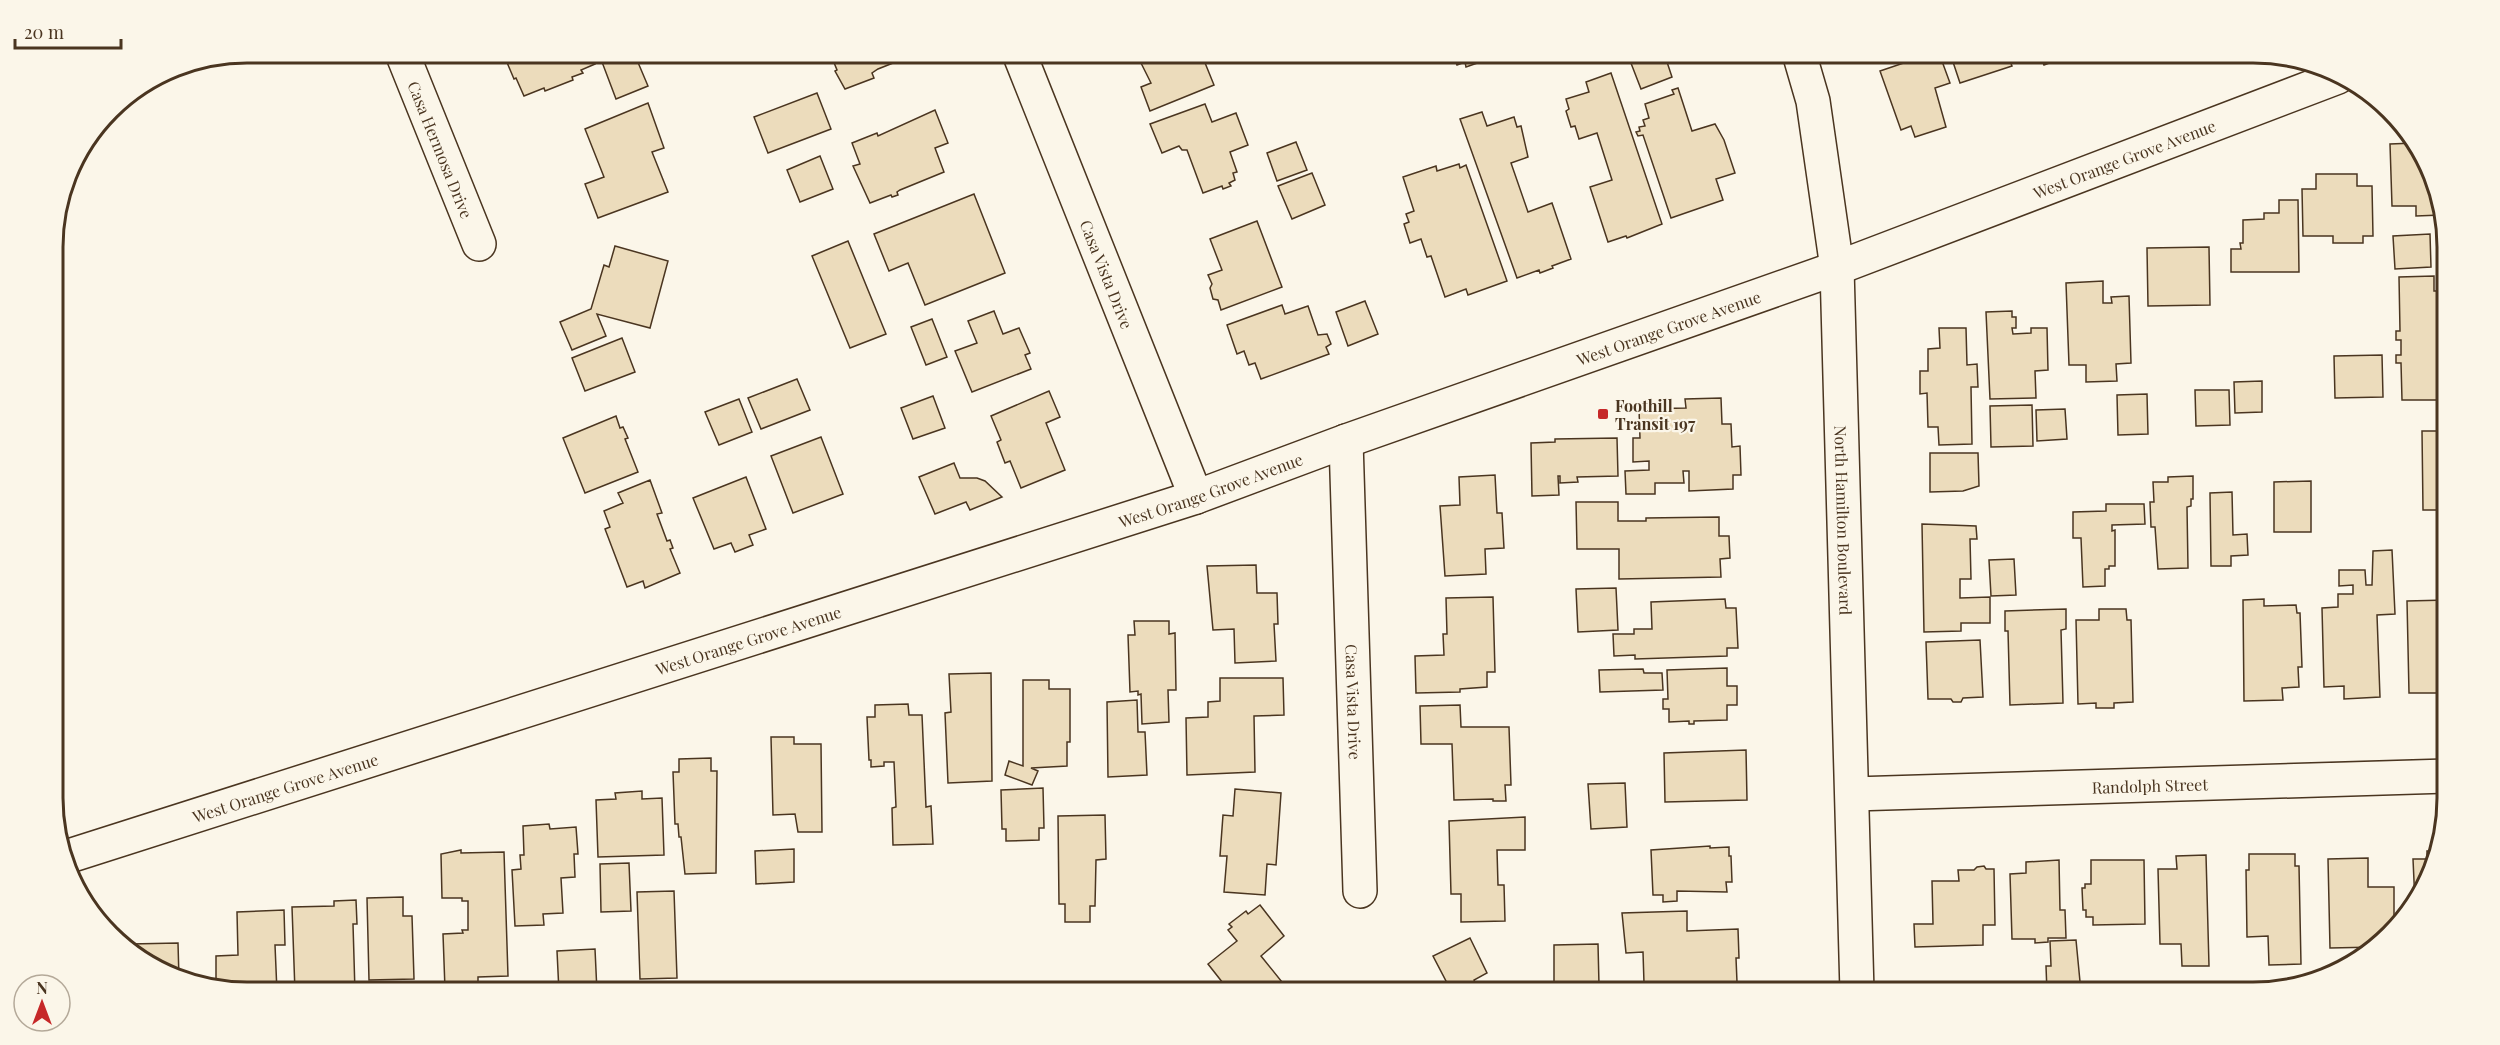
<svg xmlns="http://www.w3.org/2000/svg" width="2500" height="1045" font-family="'Playfair Display',serif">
  <rect width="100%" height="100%" fill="#fbf6e9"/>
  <g fill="#ecdcbc" stroke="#4a3520" stroke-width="1.5">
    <polygon points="503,53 590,53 595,64 581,70 583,73 572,77 573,80 545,91 544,88 524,96 516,78 514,79"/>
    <polygon points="625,53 634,53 648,86 616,99 602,62"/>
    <polygon points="830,53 900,53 903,59 878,69 872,73 874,78 845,89 835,71 837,70"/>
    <polygon points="1136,53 1201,53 1214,85 1150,111 1141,87 1151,83"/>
    <polygon points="1452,53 1494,53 1481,57 1483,61 1466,67 1465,62 1457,65"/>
    <polygon points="1644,53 1664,53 1672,77 1641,89 1629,58"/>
    <polygon points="1933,53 1939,53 1950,83 1935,88 1946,127 1915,137 1911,126 1901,130 1880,71"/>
    <polygon points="1950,53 2007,53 2012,66 1960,83"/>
    <polygon points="2039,53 2076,53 2044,65"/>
    <polygon points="1611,73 1662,224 1627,238 1626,236 1608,242 1590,187 1612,180 1597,133 1579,139 1575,126 1571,127 1566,111 1569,109 1566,99 1589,92 1586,82"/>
    <polygon points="1678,88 1692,131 1715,124 1724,140 1735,173 1716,179 1723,200 1671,218 1643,135 1638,136 1636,132 1640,131 1639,127 1645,126 1643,120 1649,118 1645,104 1674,94 1672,90"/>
    <polygon points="817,93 831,129 768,153 754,117"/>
    <polygon points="648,103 664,148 652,152 668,192 598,218 585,184 604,177 585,129"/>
    <polygon points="1205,104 1212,122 1236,113 1248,145 1230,152 1237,172 1233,173 1235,180 1229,183 1231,186 1223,189 1222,186 1203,193 1187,150 1182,150 1179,146 1162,153 1150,124"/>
    <polygon points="935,110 948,143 935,148 944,172 900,190 897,192 898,195 892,197 891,195 870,203 853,166 860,164 852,143 877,133 878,136"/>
    <polygon points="1482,112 1487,126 1514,117 1517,127 1521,126 1528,157 1511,163 1528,212 1552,203 1571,259 1552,266 1553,268 1540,273 1539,270 1517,278 1460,119"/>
    <polygon points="1296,142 1307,170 1277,181 1267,153"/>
    <polygon points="2415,143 2433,172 2441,205 2441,215 2416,216 2416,206 2392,206 2390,144"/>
    <polygon points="820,156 833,189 800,202 787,170"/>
    <polygon points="1459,164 1460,168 1466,165 1507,281 1468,295 1466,289 1445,297 1431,256 1427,257 1421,239 1410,243 1404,224 1409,222 1406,214 1414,211 1403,177 1436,166 1437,171"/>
    <polygon points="1312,173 1325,205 1292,219 1278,186"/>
    <polygon points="2316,174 2357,174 2357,186 2372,186 2373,236 2363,236 2363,243 2333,243 2333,236 2303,236 2302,189 2316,189"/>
    <polygon points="974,194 1005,273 925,305 908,263 889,271 874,234"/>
    <polygon points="2279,200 2298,200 2299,272 2231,272 2231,249 2241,249 2240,243 2243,243 2243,220 2264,219 2264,213 2279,213"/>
    <polygon points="1257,221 1282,287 1221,310 1218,300 1213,299 1210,288 1212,284 1208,275 1222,270 1210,239"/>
    <polygon points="2430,234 2431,267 2395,269 2393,236"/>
    <polygon points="848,241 886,334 850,348 812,256"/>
    <polygon points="615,246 668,261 650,328 597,314 606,336 572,350 560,322 591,309 604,265 609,267"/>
    <polygon points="2209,247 2210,305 2148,306 2147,248"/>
    <polygon points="2434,276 2434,291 2446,291 2446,302 2443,302 2446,396 2437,397 2437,400 2402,400 2401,363 2396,363 2396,355 2401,355 2401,340 2396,340 2396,331 2400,331 2399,277"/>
    <polygon points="2103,281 2103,303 2112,303 2111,297 2129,296 2131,363 2116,364 2117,381 2086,382 2086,365 2069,365 2066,283"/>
    <polygon points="1365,301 1378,334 1348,346 1336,312"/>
    <polygon points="1282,305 1285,314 1308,306 1318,335 1327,334 1331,344 1326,347 1329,354 1261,379 1255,363 1249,365 1244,351 1237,354 1227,325"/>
    <polygon points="994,311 1003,334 1019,328 1030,353 1025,355 1031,369 972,392 955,351 977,343 968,321"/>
    <polygon points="2012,311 2012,317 2016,317 2016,328 2012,328 2013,334 2031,333 2031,328 2047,328 2048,370 2035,371 2036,398 1990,399 1986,312"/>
    <polygon points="932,319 947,357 926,365 911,327"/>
    <polygon points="1939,328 1966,328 1967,365 1977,364 1978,387 1971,387 1972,444 1939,445 1938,427 1928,427 1927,393 1920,394 1920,371 1928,371 1928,349 1940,348"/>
    <polygon points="622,338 635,372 585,391 572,358"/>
    <polygon points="2382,355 2383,397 2335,398 2334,356"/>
    <polygon points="797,379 810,410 761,429 748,398"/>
    <polygon points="2262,381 2262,412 2235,413 2234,382"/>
    <polygon points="2195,390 2229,390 2230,425 2196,426"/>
    <polygon points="1049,391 1060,417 1046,423 1065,470 1021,488 1010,461 1005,463 997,442 1001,440 991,416"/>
    <polygon points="2147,394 2148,434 2118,435 2117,395"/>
    <polygon points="933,396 945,428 913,439 901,408"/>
    <polygon points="1721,398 1722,424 1731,424 1732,447 1740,446 1741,475 1733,475 1733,489 1689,491 1689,471 1683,471 1684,483 1655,483 1655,494 1626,494 1625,471 1649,470 1649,461 1633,462 1633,438 1640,438 1639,409 1686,408 1685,399"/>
    <polygon points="739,399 752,432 719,445 705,412"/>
    <polygon points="2032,405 2033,446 1991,447 1990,406"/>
    <polygon points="2065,409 2067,439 2037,441 2036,410"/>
    <polygon points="616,416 620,428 623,427 628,438 625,439 638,472 585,493 563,438"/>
    <polygon points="2422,431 2446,431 2447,510 2423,510"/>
    <polygon points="821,437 843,494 793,513 771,456"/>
    <polygon points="1617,438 1618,476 1577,477 1578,482 1560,483 1560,476 1558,476 1559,495 1532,496 1531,443 1555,442 1555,439"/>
    <polygon points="1930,453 1978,453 1979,486 1963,491 1930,492"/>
    <polygon points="954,463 960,478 977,478 985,481 1002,497 970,510 966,502 935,514 919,477"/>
    <polygon points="1495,475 1497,513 1502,513 1504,548 1485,549 1486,574 1445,576 1440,506 1460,505 1459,477"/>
    <polygon points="2193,476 2193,499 2191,499 2191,506 2187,507 2188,568 2158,569 2155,527 2151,527 2150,502 2154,502 2153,482 2168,482 2168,477"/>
    <polygon points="746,477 766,529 749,535 753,545 735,552 731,543 714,549 693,498"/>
    <polygon points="650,480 662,513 657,514 667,541 670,540 673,548 670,549 680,573 645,588 643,581 627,587 605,529 610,527 604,511 623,503 618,493"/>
    <polygon points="2311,481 2311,532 2274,532 2274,482"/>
    <polygon points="2232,492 2233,535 2247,534 2248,555 2231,556 2231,566 2211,566 2210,493"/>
    <polygon points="1576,502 1618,502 1618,521 1646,521 1646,518 1719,517 1719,536 1729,536 1730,558 1720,559 1721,577 1619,579 1619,549 1577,549"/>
    <polygon points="2106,504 2144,504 2145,524 2112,525 2112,531 2115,530 2115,566 2109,566 2109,569 2105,569 2105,586 2083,587 2081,538 2073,538 2073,512 2106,511"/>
    <polygon points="1922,524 1976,526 1977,539 1970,539 1971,579 1960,579 1960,598 1990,597 1990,623 1961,623 1961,631 1924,632"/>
    <polygon points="2392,550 2395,614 2377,615 2380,697 2344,699 2344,686 2324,687 2322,608 2338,607 2338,594 2353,594 2353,585 2339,586 2339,570 2365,570 2366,585 2372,585 2373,551"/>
    <polygon points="2014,559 2016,595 1991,596 1989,560"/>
    <polygon points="1256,565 1257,593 1277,593 1278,624 1274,624 1276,661 1235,663 1234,629 1213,630 1207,566"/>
    <polygon points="1616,588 1618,630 1578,632 1576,589"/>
    <polygon points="1493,597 1495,672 1487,672 1487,687 1460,689 1460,692 1416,693 1415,656 1444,655 1443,634 1447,634 1446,598"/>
    <polygon points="1725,599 1726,608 1736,608 1738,648 1727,648 1727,656 1635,659 1635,655 1614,656 1613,634 1634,634 1634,629 1652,629 1651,602"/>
    <polygon points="2264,599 2264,606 2296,605 2297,613 2300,613 2302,667 2298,667 2299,687 2282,688 2283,700 2244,701 2243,600"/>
    <polygon points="2447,600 2447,693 2409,693 2407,601"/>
    <polygon points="2066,609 2066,629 2061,630 2063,703 2010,705 2008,631 2005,631 2005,611"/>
    <polygon points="2099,609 2126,609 2127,620 2131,620 2133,702 2114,703 2114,708 2096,708 2096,703 2078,704 2076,620 2099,620"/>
    <polygon points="1134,621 1169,621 1169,634 1175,633 1176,690 1168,690 1169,722 1142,724 1141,694 1138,695 1138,691 1130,692 1128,635 1135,635"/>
    <polygon points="1980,640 1983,697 1963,698 1961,702 1953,702 1951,699 1928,699 1926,642"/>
    <polygon points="1727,668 1727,686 1737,686 1737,705 1727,705 1727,720 1694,721 1694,724 1689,724 1689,721 1669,722 1669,709 1663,709 1663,699 1668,699 1667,670"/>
    <polygon points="1643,669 1644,673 1662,673 1663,690 1600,692 1599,670"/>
    <polygon points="991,673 992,781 948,783 945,713 951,712 949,674"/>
    <polygon points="1220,678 1283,678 1284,715 1254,716 1255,772 1187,775 1186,718 1208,717 1208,702 1220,701"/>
    <polygon points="1023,680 1049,680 1049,689 1070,689 1070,742 1067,742 1067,766 1031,768 1038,771 1032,785 1005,775 1009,761 1023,766"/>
    <polygon points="1137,700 1138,732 1145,732 1147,775 1108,777 1107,702"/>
    <polygon points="908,704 909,715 922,715 926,807 931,806 933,844 893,845 892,808 896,807 894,762 884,762 884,766 871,767 871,760 869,760 867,717 875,717 875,705"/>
    <polygon points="1460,705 1461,727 1509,727 1511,785 1505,785 1506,801 1493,801 1493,799 1454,800 1452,744 1421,744 1420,706"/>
    <polygon points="771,737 794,737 794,744 821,744 822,832 798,832 795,814 773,815"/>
    <polygon points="1746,750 1747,800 1665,802 1664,753"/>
    <polygon points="711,758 711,771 717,771 716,873 685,874 681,837 679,837 678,824 675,824 673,772 679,772 679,759"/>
    <polygon points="1625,783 1627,827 1591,829 1588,784"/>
    <polygon points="1043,788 1044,828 1039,828 1039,840 1006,841 1006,829 1002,829 1001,790"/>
    <polygon points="1235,789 1281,793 1276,865 1267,864 1265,895 1224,892 1227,856 1220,856 1223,815 1233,816"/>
    <polygon points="642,791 642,799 662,798 664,855 598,857 596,800 616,799 615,793"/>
    <polygon points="1105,815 1106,859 1096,860 1095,906 1090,906 1090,922 1065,922 1065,904 1059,904 1058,816"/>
    <polygon points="1525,817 1525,850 1497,850 1498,885 1504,885 1505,921 1461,922 1461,894 1451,894 1449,821"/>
    <polygon points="549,824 550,829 576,827 578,854 574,854 575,877 561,878 563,913 543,914 544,925 515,926 512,870 521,869 520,855 524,855 523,826"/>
    <polygon points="1710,846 1710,848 1729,847 1729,856 1731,856 1732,882 1726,882 1727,892 1677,891 1677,901 1663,902 1663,895 1653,895 1651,850"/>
    <polygon points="794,849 794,882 756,884 755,851"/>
    <polygon points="461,850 461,853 504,852 508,976 478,977 478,989 445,989 443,934 463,933 462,930 468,930 468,901 462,901 462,898 442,898 441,854"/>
    <polygon points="2427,851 2439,851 2437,861 2415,903 2413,859 2427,859"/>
    <polygon points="2249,854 2295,854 2295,866 2299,866 2301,964 2269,965 2268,936 2247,937 2246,870 2249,870"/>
    <polygon points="2206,855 2209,966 2182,966 2181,944 2160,944 2158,869 2177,869 2176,856"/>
    <polygon points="2368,858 2368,887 2394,887 2394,929 2377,947 2330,948 2328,859"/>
    <polygon points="2059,860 2060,910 2065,910 2066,938 2048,938 2048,942 2035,943 2035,939 2012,939 2010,874 2026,873 2026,862"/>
    <polygon points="2091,860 2144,860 2145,924 2093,925 2093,917 2086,917 2086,910 2083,910 2082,888 2085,888 2085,884 2091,884"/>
    <polygon points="629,863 631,911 601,912 600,864"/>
    <polygon points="1984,866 1986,869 1994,869 1995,925 1983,925 1983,945 1915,947 1914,924 1933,924 1932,881 1959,881 1958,870 1974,870 1977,867"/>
    <polygon points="674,891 677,978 640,979 637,892"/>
    <polygon points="403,897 403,916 412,916 414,979 369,980 367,898"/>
    <polygon points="356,900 357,924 353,924 355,992 295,992 292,907 334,906 334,901"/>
    <polygon points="1260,905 1284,936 1261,956 1290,992 1230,992 1208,964 1237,941 1228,930 1232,927 1229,924 1246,911 1248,914"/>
    <polygon points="284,910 285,945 275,945 277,992 247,992 216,987 216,956 238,955 237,912"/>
    <polygon points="1687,911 1687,931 1738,929 1739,958 1736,958 1737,982 1669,985 1669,982 1644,983 1643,952 1626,953 1622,913"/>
    <polygon points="1470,938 1487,973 1474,980 1480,992 1429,992 1447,983 1433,956"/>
    <polygon points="2076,940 2081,992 2047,992 2046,966 2051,966 2050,941"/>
    <polygon points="178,943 179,979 132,947 131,944"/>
    <polygon points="1598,944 1599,985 1554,985 1554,945"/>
    <polygon points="595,949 597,992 559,992 557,951"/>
    <polygon points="1350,982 1386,983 1386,992 1350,992"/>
    <polygon points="2244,986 2244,992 2203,992 2203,988"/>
    <rect x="1619" y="988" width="40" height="4"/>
  </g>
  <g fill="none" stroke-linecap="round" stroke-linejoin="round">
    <defs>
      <g id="minor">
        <path id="s1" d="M402,53L479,244"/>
        <path id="s2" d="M1019,53L1196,497"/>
        <path id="s3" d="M1799,53L1813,101L1837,268L1857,992"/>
        <path id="s4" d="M1346,441L1360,891"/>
        <path id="s5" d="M1853,794L2447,776"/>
        <path id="s6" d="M66,857L1196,497L1346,441L1837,268L2338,77"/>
      </g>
    </defs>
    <use href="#minor" stroke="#4a3520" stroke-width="36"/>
    <use href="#minor" stroke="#fbf6e9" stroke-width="33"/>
  </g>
  <rect fill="#c62828" stroke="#fbf6e9" stroke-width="2" x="1597" y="408" width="12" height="12" rx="3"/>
  <g text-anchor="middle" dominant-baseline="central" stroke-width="4.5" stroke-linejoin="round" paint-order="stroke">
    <g font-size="16" fill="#4a3520" stroke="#fbf6e9">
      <text stroke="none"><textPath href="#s1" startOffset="104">Casa Hermosa Drive</textPath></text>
      <text stroke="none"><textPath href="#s6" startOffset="2174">West Orange Grove Avenue</textPath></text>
      <text stroke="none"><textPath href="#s2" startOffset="238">Casa Vista Drive</textPath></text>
      <text stroke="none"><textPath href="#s6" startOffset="1688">West Orange Grove Avenue</textPath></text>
      <text stroke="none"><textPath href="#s6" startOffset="1202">West Orange Grove Avenue</textPath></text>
      <text stroke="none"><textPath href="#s3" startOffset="471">North Hamilton Boulevard</textPath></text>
      <text stroke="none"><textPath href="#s6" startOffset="716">West Orange Grove Avenue</textPath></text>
      <text stroke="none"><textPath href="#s4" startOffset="261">Casa Vista Drive</textPath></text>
      <text stroke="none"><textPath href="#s5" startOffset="297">Randolph Street</textPath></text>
      <text stroke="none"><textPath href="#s6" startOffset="230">West Orange Grove Avenue</textPath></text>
    </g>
    <g font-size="16" font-weight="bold" fill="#4a3520" stroke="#fbf6e9" text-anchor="start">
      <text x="1615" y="405">Foothill<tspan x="1615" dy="18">Transit 197</tspan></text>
    </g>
  </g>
  <path d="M0 0H2500V1045H0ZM247 63H2253A184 184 0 0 1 2437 247V798A184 184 0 0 1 2253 982H247A184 184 0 0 1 63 798V247A184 184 0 0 1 247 63Z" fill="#fbf6e9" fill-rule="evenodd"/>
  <path fill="none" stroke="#4a3520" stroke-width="3" d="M247 63H2253A184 184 0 0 1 2437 247V798A184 184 0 0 1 2253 982H247A184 184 0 0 1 63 798V247A184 184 0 0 1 247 63Z"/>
  <g transform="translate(42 1003)"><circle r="28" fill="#fbf6e9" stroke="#b4a999" stroke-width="1.5"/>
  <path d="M0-4.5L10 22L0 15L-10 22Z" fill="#c62828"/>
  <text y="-9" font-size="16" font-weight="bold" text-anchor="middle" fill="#4a3520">N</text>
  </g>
  <path d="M15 39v9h106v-9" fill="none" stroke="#4a3520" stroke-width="3"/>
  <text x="24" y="39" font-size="18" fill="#4a3520" stroke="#fbf6e9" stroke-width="4.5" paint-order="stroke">20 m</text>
</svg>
